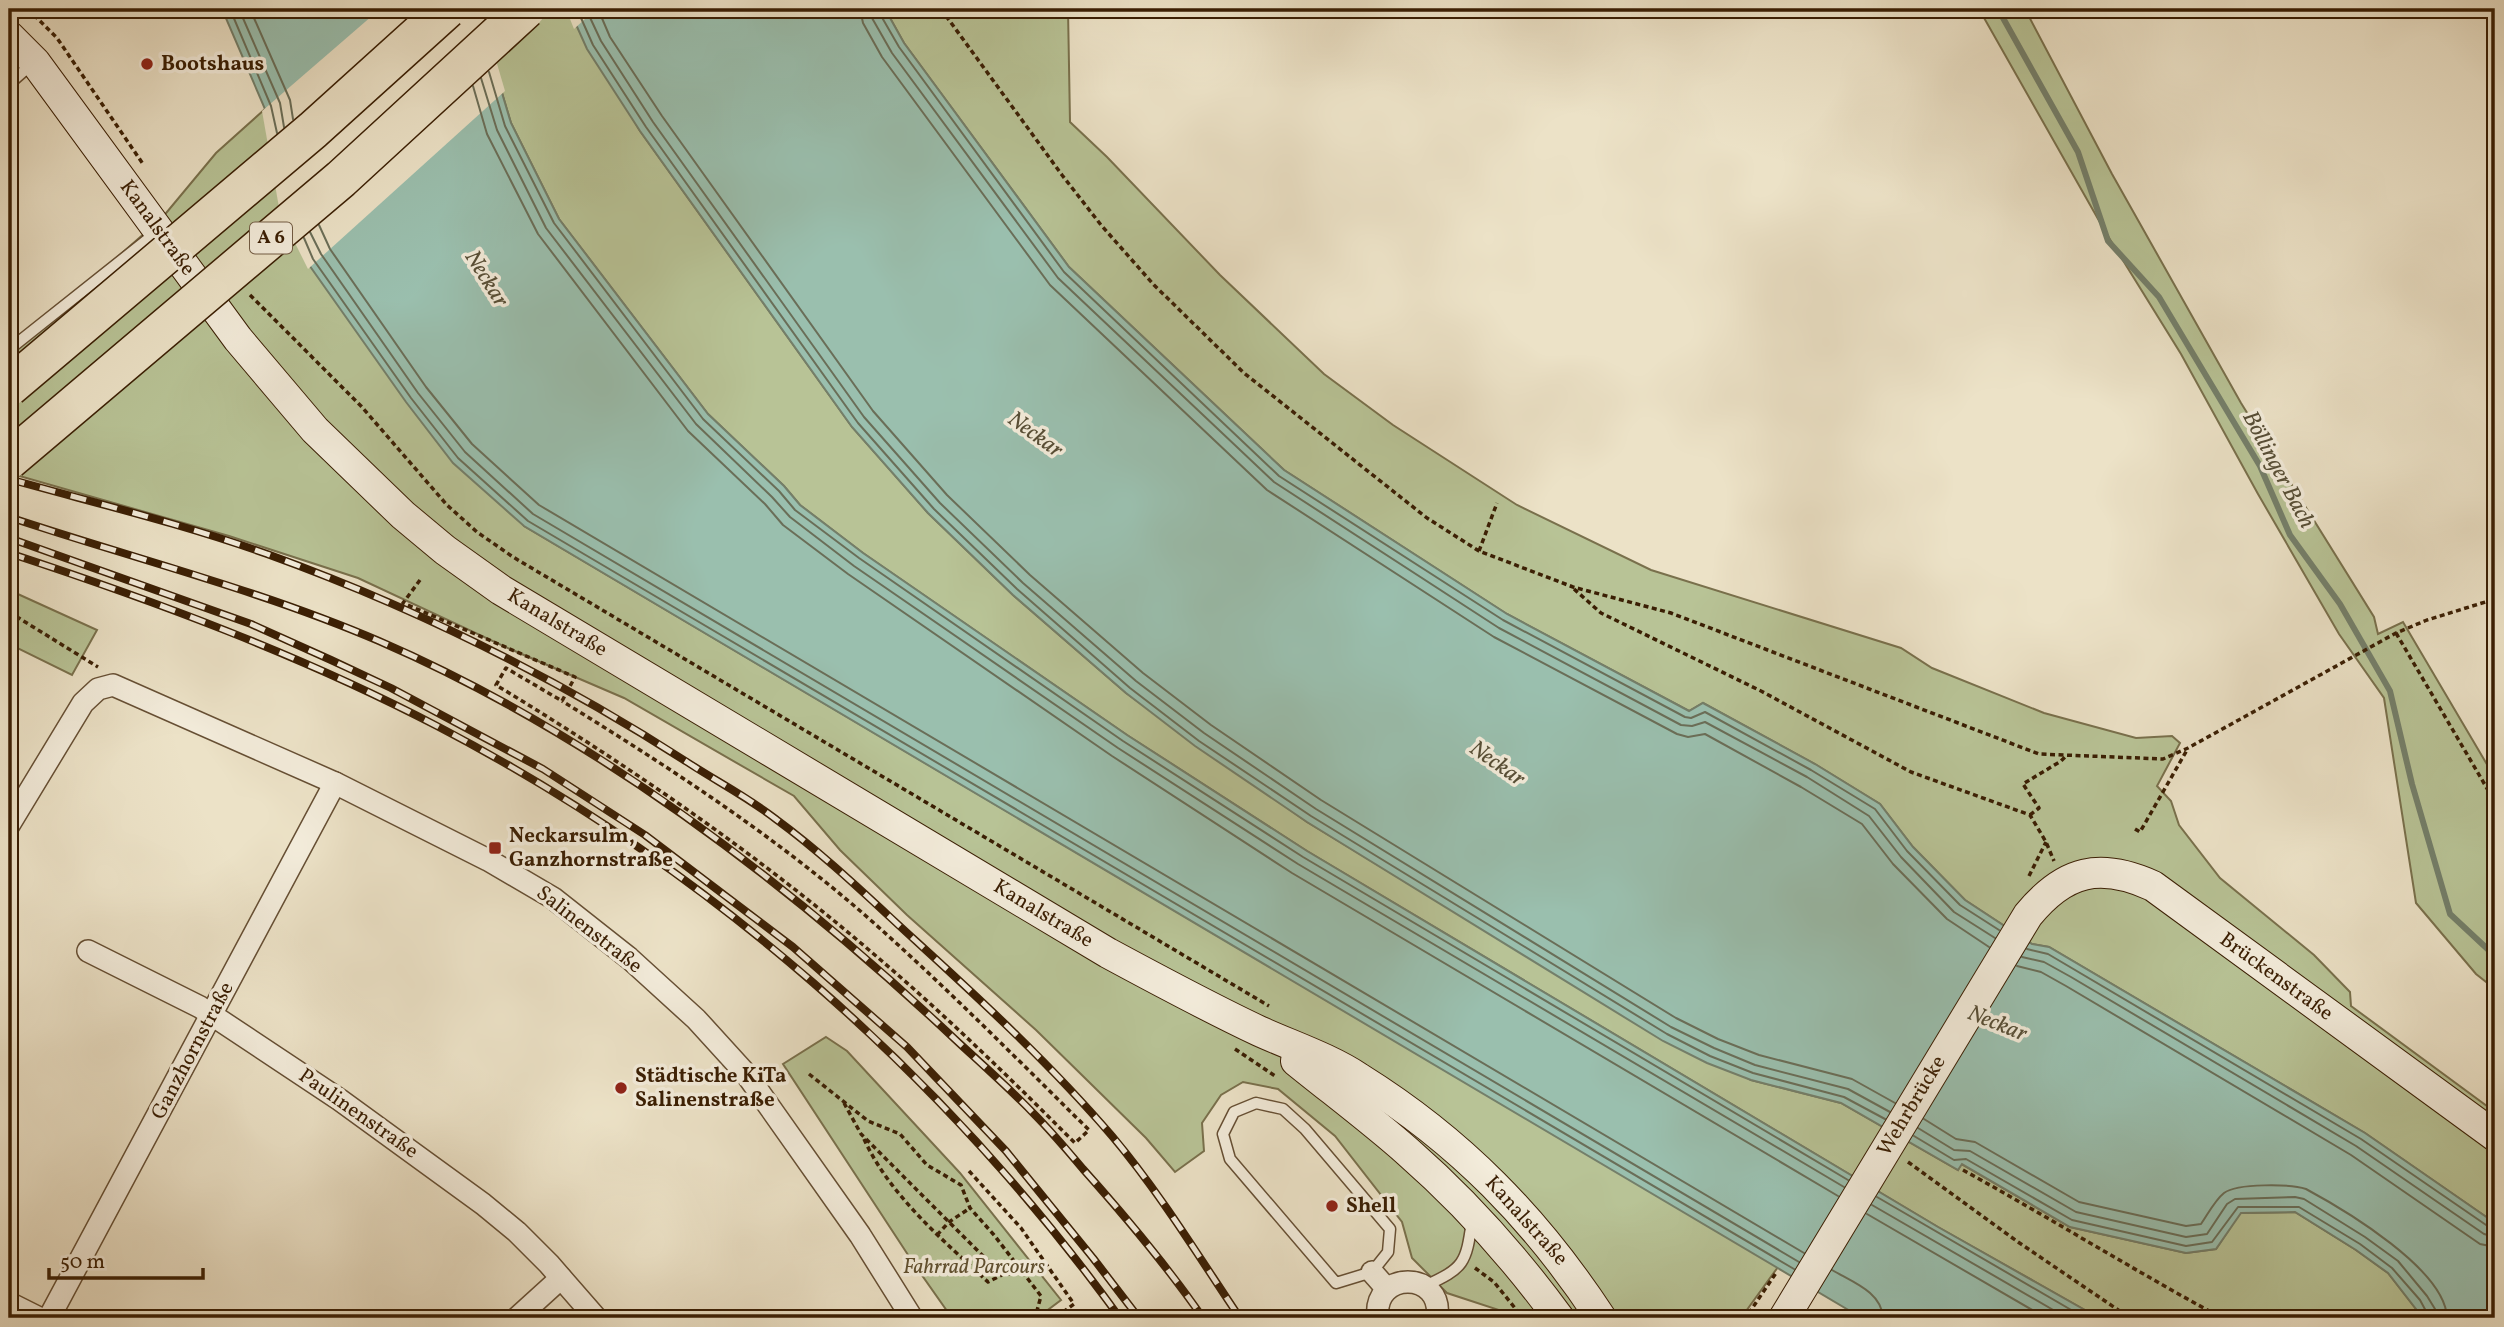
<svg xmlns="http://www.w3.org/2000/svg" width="2504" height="1327" font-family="Vollkorn,serif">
  <rect width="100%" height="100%" fill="#ece2c7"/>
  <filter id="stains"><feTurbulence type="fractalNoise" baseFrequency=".00286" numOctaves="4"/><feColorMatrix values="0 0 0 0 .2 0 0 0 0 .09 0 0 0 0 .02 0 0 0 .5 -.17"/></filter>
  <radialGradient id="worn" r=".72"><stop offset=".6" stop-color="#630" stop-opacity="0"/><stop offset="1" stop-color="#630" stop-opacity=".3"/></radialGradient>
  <g fill="#b8c396" stroke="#79704c" stroke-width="2">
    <polygon points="477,9 569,9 640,131 852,427 928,513 1013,595 1126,693 1307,822 1511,946 1751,1080 1841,1103 1958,1170 1961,1164 2070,1227 2186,1253 2216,1249 2240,1213 2295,1212 2356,1250 2388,1273 2423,1318 2099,1318 1938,1227 1307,851 1127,735 863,553 800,505 784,486 708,414 559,219 511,123"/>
    <polygon points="885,9 1068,9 1070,122 1107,157 1220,275 1324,374 1393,425 1517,505 1651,570 1901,648 1932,668 2044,713 2136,738 2172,736 2180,743 2157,786 2171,801 2179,825 2220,878 2314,955 2350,992 2351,1006 2495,1112 2495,1223 2365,1133 2049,947 2032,944 1965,900 1913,847 1880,804 1815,764 1703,703 1689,711 1507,614 1284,470 1069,267 904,43"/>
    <polygon points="1979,9 2025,9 2112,174 2241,403 2374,617 2378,634 2403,622 2495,778 2495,989 2476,974 2416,903 2384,698 2339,634 2258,494 2181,354 2106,233"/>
    <polygon points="265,109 524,526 1778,1267 1741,1318 1507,1318 1502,1311 1447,1293 1412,1258 1402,1222 1335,1136 1278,1089 1243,1082 1221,1095 1202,1123 1204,1151 1175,1172 1146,1138 1036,1030 907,915 840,850 794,796 624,698 510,649 358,578 229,536 9,473 9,352 162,218 216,153"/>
    <polygon points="9,590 97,630 72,675 9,644"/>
    <polygon points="826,1037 847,1051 960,1173 1061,1300 1037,1318 952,1318 914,1264 783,1064"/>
  </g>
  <g fill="#9abfae" stroke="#747f6a" stroke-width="2">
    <polygon points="222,9 477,9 511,123 559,219 708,414 784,486 800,505 863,553 1127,735 1307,851 1938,1227 2099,1318 1862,1318 524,526 453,463 406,402 307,262 284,212 265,109"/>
    <polygon points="569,9 885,9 904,43 1069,267 1284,470 1507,614 1689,711 1703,703 1815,764 1880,804 1913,847 1965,900 2032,944 2049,947 2365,1133 2495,1223 2495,1318 2423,1318 2388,1273 2356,1250 2295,1212 2241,1213 2216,1249 2186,1253 2070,1227 1962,1164 1958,1170 1841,1103 1751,1080 1707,1063 1663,1041 1307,822 1195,746 1126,693 1013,595 928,513 852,427 640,131 587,49"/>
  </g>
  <g fill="#ece2c7">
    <polygon points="380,9 481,9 505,91 308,269 280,213 262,111"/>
    <polygon points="566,9 596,9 574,29"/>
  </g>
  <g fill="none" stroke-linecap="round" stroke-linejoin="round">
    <g stroke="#6a6e58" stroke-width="2">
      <polyline points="230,9 271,106 277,133"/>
      <polyline points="239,9 280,103 284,127"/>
      <polyline points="250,9 290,100 293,119"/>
      <polyline points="577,9 593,45 646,127 858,423 934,509 1017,589 1130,688 1199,741 1311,816 1667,1034 1710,1056 1753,1073 1844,1097 1885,1119"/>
      <polyline points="586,9 601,41 653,122 864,417 940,503 1023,583 1136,681 1204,733 1316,809 1671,1027 1714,1048 1755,1065 1848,1089 1890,1112"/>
      <polyline points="598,9 610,37 662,116 873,411 947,495 1030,575 1143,673 1211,725 1321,800 1676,1018 1718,1039 1759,1055 1852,1079 1895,1103"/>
      <polyline points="860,9 863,23 882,57 1050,285 1267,490 1494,637 1677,734 1688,737 1705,734 1801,787 1862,824 1893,864 1947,919 1989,947"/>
      <polyline points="871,9 872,18 892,53 1058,278 1274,482 1499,628 1681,725 1692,726 1705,722 1807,777 1869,816 1901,857 1954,912 1995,938"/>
      <polyline points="879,9 880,14 899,47 1064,272 1279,476 1503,620 1685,717 1691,718 1705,712 1811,770 1875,809 1907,851 1960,905 1999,930"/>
      <polyline points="489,72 505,126 554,223 703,419 779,491 795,510 859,558 1123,741 1303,857 1848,1180"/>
      <polyline points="481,78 497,130 546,228 696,424 772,497 790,517 854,566 1118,748 1298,864 1844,1187"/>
      <polyline points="473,86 487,134 538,234 688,431 765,504 783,525 848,574 1112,756 1292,873 1838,1196"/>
      <polyline points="319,225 330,249 426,387 472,444 539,505 1804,1253"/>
      <polyline points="310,232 321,254 418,393 465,452 533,514 1799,1262"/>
      <polyline points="304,238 313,259 411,398 458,458 528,521 1794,1269"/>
      <polyline points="2027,949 2048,954 2361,1139 2489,1227 2495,1228"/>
      <polyline points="2022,957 2044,962 2071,977 2356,1146 2484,1234 2495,1237"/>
      <polyline points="2017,966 2041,972 2066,986 2351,1155 2480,1244 2495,1247"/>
      <path d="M1924,1119L1956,1139L1975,1142L2079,1202L2186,1226L2201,1224C2208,1214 2215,1200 2224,1193C2237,1183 2291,1184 2306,1189C2345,1210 2446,1270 2447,1318"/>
      <polyline points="1918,1128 1954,1150 1970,1151 2076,1212 2186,1237 2207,1234 2227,1204 2235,1199 2295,1197 2304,1199 2365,1237 2398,1261 2427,1296 2435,1309 2437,1318"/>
      <polyline points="1914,1136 1954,1160 1966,1159 2072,1220 2186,1246 2212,1242 2238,1207 2299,1207 2360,1244 2392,1268 2420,1300 2427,1313 2428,1318"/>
      <polyline points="1877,1197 2085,1318"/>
      <polyline points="1872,1205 2067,1318"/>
      <polyline points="1867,1214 2046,1318"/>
      <path d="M1832,1270C1852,1282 1882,1292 1883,1318"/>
    </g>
    <polyline stroke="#747f6a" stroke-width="6" points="1998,9 2078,152 2108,241 2159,297 2260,466 2290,535 2340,604 2390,691 2412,784 2450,914 2495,956"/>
    <defs>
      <g id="lane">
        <polyline points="9,84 33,63"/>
        <polyline points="9,339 16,344 157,232"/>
        <polyline points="9,789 25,797"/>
        <polygon points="1256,1103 1283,1109 1305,1129 1390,1229 1388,1252 1372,1272 1336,1283 1230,1159 1223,1134 1234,1112"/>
        <path d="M1425,1286C1464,1268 1466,1264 1472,1221"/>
      </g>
      <g id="street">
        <polyline points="9,825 83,703 98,689 113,685 335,783 488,860 553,898 629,958 696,1019 747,1075 860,1235 912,1318"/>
        <polyline points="88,951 200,1007 340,1100 483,1204 517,1232 549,1264 596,1318"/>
        <polyline points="1372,1272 1387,1289"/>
        <polyline points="9,1303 39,1318"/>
        <polyline points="49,1318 335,783"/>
        <polyline points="517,1318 561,1278"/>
        <path d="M1378,1318C1372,1270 1444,1270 1437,1318"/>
      </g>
      <g id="secondary">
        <path d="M9,36L35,62L238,339L315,430L403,515L445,550L501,590L1108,953C1158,980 1208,1007 1259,1031C1292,1046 1329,1058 1359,1078C1460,1141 1536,1219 1601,1318"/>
        <path d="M1296,1061C1333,1091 1372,1120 1408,1152C1464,1201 1515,1258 1559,1318"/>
        <path d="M1784,1318L2028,915C2065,870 2100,862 2153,886L2495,1136"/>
      </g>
    </defs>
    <use href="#lane" stroke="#664f34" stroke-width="13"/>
    <use href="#street" stroke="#664f34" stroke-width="24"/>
    <use href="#secondary" stroke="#3a1e03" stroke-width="32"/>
    <g stroke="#3a1e03" stroke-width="3.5" stroke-dasharray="5 3.5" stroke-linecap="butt">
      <polyline points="28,9 57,38 143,164"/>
      <polyline points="941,9 1062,175 1101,225 1154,285 1244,373 1427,518 1479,551 1573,587 1671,613 2039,754 2163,759 2188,748 2396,633 2427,620 2495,599"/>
      <polyline points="250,295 361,406 447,505 477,532 513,557 1269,1006"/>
      <polyline points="1479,551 1497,503"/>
      <path d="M420,580L403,603L575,677L562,701L506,668L496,685C626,764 753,851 869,950C941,1011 1008,1076 1075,1143L1089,1130C1016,1058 943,984 866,916C772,834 667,766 562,701"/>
      <polyline points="1574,589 1601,613 1761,691 1911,772 2030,815 2046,842 2054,861"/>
      <polyline points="9,612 98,667"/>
      <polyline points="2396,633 2495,802"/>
      <polyline points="2030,815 2039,808 2023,784 2061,761 2066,756"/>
      <polyline points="2135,829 2140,832 2187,750"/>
      <polyline points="2029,876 2046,842"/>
      <polyline points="1235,1049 1275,1076"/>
      <polyline points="809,1074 868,1121 900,1134 927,1165 961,1185 970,1208 994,1235 1041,1296 1035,1318"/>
      <polyline points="844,1103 861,1134 1002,1275 1022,1272"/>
      <path d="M864,1139C890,1196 943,1240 988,1282L1002,1275"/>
      <polyline points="1908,1162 2018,1242 2130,1318"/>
      <path d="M1963,1170C2050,1218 2135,1271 2222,1318"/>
      <polyline points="969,1171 1021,1228 1074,1304 1055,1318"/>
      <polyline points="937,1235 949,1222 970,1208"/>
      <polyline points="1475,1268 1494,1282 1523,1318"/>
      <polyline points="1757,1317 1749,1313 1776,1273"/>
    </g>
    <use href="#lane" stroke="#f3ecdb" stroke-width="10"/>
    <use href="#street" stroke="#f3ecdb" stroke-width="21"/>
    <use href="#secondary" stroke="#f3ecdb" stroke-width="30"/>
    <defs>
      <g id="rail">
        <path d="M9,479C95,503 183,524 267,554C414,607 555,677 687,762C716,781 749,798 777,820C826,856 871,900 916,941C984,1003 1052,1066 1112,1136C1160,1193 1199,1257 1240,1318"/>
        <path d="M9,517C132,558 260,590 379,641C594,734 789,883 959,1043C984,1066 1010,1089 1034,1114C1051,1131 1067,1150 1083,1169C1125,1216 1167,1266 1203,1318"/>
        <polyline points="9,538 251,624 331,660 391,688 543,769 645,835 793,947 907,1047 1006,1151 1093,1258 1139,1318"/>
        <path d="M9,553C155,601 301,655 437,726C706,866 943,1073 1120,1318"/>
      </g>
    </defs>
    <use href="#rail" stroke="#3a1e03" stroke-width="8"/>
    <use href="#rail" stroke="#f3ecdb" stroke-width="5" stroke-dasharray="16" stroke-linecap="butt"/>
    <defs>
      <g id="highway-bridge">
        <polyline points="9,387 313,130 447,9"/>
        <polyline points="9,460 341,179 526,9"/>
      </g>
    </defs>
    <use href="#highway-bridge" stroke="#3a1e03" stroke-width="41" stroke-linecap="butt"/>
    <use href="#highway-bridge" stroke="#ece2c7" stroke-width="38"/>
  </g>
  <g fill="#8f2418" stroke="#f3ecdb" stroke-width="2.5">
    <circle cx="147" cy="64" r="7"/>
    <rect x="488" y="841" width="14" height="14" rx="3.5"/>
    <circle cx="621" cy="1088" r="7"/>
    <circle cx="1332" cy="1206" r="7"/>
  </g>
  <g text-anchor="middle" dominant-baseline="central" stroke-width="7" stroke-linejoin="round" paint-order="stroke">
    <rect fill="#f3ecdb" stroke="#725c44" stroke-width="2" x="250" y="222.5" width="42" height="31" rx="5"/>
    <g font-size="19" font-weight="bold" fill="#3a1e03">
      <text x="271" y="238">A 6</text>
    </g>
    <g font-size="21" font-weight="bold" fill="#3a1e03" stroke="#f3ecdb" text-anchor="start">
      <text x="161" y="64">Bootshaus</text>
      <text x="509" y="836">Neckarsulm,<tspan x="509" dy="24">Ganzhornstraße</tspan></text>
      <text x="635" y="1076">Städtische KiTa<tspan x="635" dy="24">Salinenstraße</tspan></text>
      <text x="1346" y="1206">Shell</text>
    </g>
    <g font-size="21" fill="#3a1e03" stroke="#f3ecdb">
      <text transform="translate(157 228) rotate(54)">Kanalstraße</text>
      <text transform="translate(557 623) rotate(31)">Kanalstraße</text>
      <text transform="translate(1043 914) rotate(31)">Kanalstraße</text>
      <text transform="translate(589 930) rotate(38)">Salinenstraße</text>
      <text transform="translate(2276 977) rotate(36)">Brückenstraße</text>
      <text transform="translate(193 1051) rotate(-62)">Ganzhornstraße</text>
      <text transform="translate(1912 1106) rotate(-59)">Wehrbrücke</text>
      <text transform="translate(358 1114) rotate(35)">Paulinenstraße</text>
      <text transform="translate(1526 1221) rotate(48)">Kanalstraße</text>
    </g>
    <g font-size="21" font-style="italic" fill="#60502f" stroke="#f3ecdb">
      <text x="974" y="1267">Fahrrad Parcours</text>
    </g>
    <g font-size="23" font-style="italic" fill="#574e36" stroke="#f3ecdb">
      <text transform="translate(486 279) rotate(58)">Neckar</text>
      <text transform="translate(1035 435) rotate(36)">Neckar</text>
      <text transform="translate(2278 470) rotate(62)">Böllinger Bach</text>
      <text transform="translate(1497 764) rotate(35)">Neckar</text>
      <text transform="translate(1997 1024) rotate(22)">Neckar</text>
    </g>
  </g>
  <rect width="2504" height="1327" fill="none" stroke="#ece2c7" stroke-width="35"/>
  <rect x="10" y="10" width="2483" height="1306" fill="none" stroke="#3a1e03" stroke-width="3.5"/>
  <rect x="18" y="18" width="2469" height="1292" fill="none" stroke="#3a1e03" stroke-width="2"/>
  <path d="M49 1268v10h154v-10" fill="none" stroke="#3a1e03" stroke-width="3.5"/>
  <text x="60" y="1268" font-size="21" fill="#3a1e03" stroke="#f3ecdb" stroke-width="5" paint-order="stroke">50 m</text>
  <rect width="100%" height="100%" filter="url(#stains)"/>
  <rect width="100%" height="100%" fill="url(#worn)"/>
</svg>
